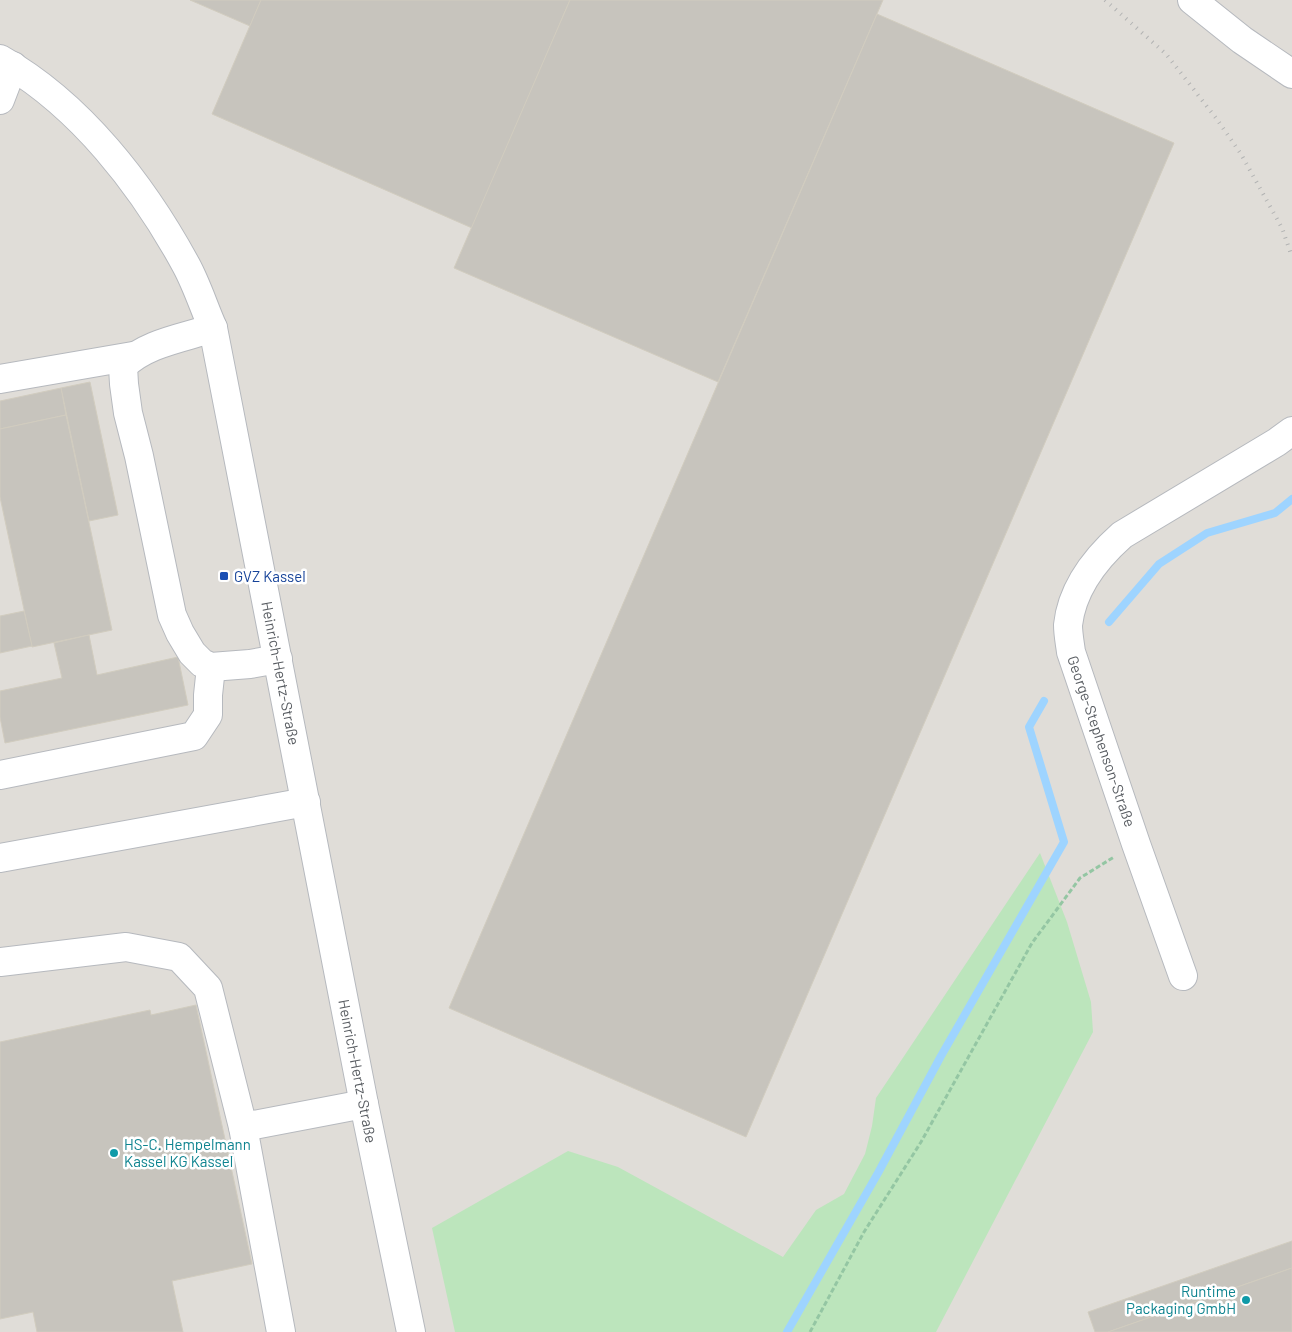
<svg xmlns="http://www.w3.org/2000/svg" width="1292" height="1332" font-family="Barlow,sans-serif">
  <rect width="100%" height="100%" fill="#edeae0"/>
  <rect fill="#e0ddd8" x="0" y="0" width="1292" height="1332"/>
  <polygon fill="#bce5bc" points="1040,853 1067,922 1091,1002 1093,1032 936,1332 455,1332 432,1228 568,1151 618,1167 783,1257 816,1210 844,1194 865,1154 872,1126 876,1098"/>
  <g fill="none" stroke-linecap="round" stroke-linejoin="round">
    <g stroke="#9ed4ff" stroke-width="8">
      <polyline points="1109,622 1159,564 1207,533 1275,513 1292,499"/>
      <polyline points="787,1332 878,1173 941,1056 1064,842 1029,727 1044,701"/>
    </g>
  </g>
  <g fill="#c7c4bd" stroke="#d1ccbf">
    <polygon points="190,0 261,0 250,26"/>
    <polygon points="261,0 570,0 472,228 212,114"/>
    <polygon points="570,0 883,0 718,382 454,268"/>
    <polygon points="877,14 1174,143 746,1137 449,1008"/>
    <polygon points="90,382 118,515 89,521 61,388"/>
    <polygon points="61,388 66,415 0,429 0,401"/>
    <polygon points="66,415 112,630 32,647 0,497 0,429"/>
    <polygon points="24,611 32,646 0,653 0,616"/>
    <polygon points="89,635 97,675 178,657 188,705 5,743 0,717 0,691 62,678 54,643"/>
    <polygon points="196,1005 252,1264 172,1281 183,1332 37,1332 33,1312 0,1319 0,1042 150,1010 151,1015"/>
    <polygon points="1292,1241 1292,1268 1108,1332 1095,1332 1088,1312"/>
    <polygon points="1292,1268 1292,1332 1108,1332"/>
  </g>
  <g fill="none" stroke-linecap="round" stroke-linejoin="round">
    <defs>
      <g id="minor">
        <polyline points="1192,0 1242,40 1292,74"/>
        <path d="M0,59C80,104 143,186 186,265C197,285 204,308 213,328L364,1104L411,1332"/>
        <polyline points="0,100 13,66"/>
        <path d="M213,328C183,338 146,343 123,366L124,384L128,413L139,456L172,615L180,633L192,653L202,663L211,667L250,664L278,659"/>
        <polyline points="0,379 133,356"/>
        <polyline points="0,775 194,736 208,715 208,695 211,667"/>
        <polyline points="0,858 306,802"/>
        <polyline points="0,962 126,947 179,957 208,988 243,1127 281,1332"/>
        <path d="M1183,976L1136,844L1071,652C1070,644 1068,634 1068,625C1072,588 1095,559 1122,535L1277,442L1292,431"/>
        <polyline points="243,1127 364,1104"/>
      </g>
    </defs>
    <use href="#minor" stroke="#b6b9be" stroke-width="30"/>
    <polyline stroke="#94c6a3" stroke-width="3" stroke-dasharray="5 2.5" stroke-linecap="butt" points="810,1332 864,1232 921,1142 1032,943 1080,878 1114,857"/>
    <use href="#minor" stroke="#fff" stroke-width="28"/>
    <polyline stroke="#b2b3b3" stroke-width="4" stroke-dasharray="1 6" stroke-linecap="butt" points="1105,0 1166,54 1216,118 1241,154 1282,228 1292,257"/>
  </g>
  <rect fill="#1a4fb4" stroke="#fff" stroke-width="2" x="219" y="571" width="10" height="10" rx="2.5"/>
  <g fill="#0f9aa8" stroke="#fff" stroke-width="2">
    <circle cx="114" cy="1153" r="5"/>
    <circle cx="1246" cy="1300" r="5"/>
  </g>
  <g text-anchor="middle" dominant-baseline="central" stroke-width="5" stroke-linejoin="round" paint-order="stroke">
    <g font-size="15" fill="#164399" stroke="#fff" text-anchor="start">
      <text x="234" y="576">GVZ Kassel</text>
    </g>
    <g font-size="15" fill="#595d62" stroke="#fff">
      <text transform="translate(281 673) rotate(79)">Heinrich-Hertz-Straße</text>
      <text transform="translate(1102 741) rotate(71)">George-Stephenson-Straße</text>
      <text transform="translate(358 1071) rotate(79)">Heinrich-Hertz-Straße</text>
    </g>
    <g font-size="15" fill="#0d838f" stroke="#fff" text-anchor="start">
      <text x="124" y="1144">HS-C. Hempelmann<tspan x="124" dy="17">Kassel KG Kassel</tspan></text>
      <text x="1236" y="1291" text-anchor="end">Runtime<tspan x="1236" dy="17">Packaging GmbH</tspan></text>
    </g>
  </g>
</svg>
